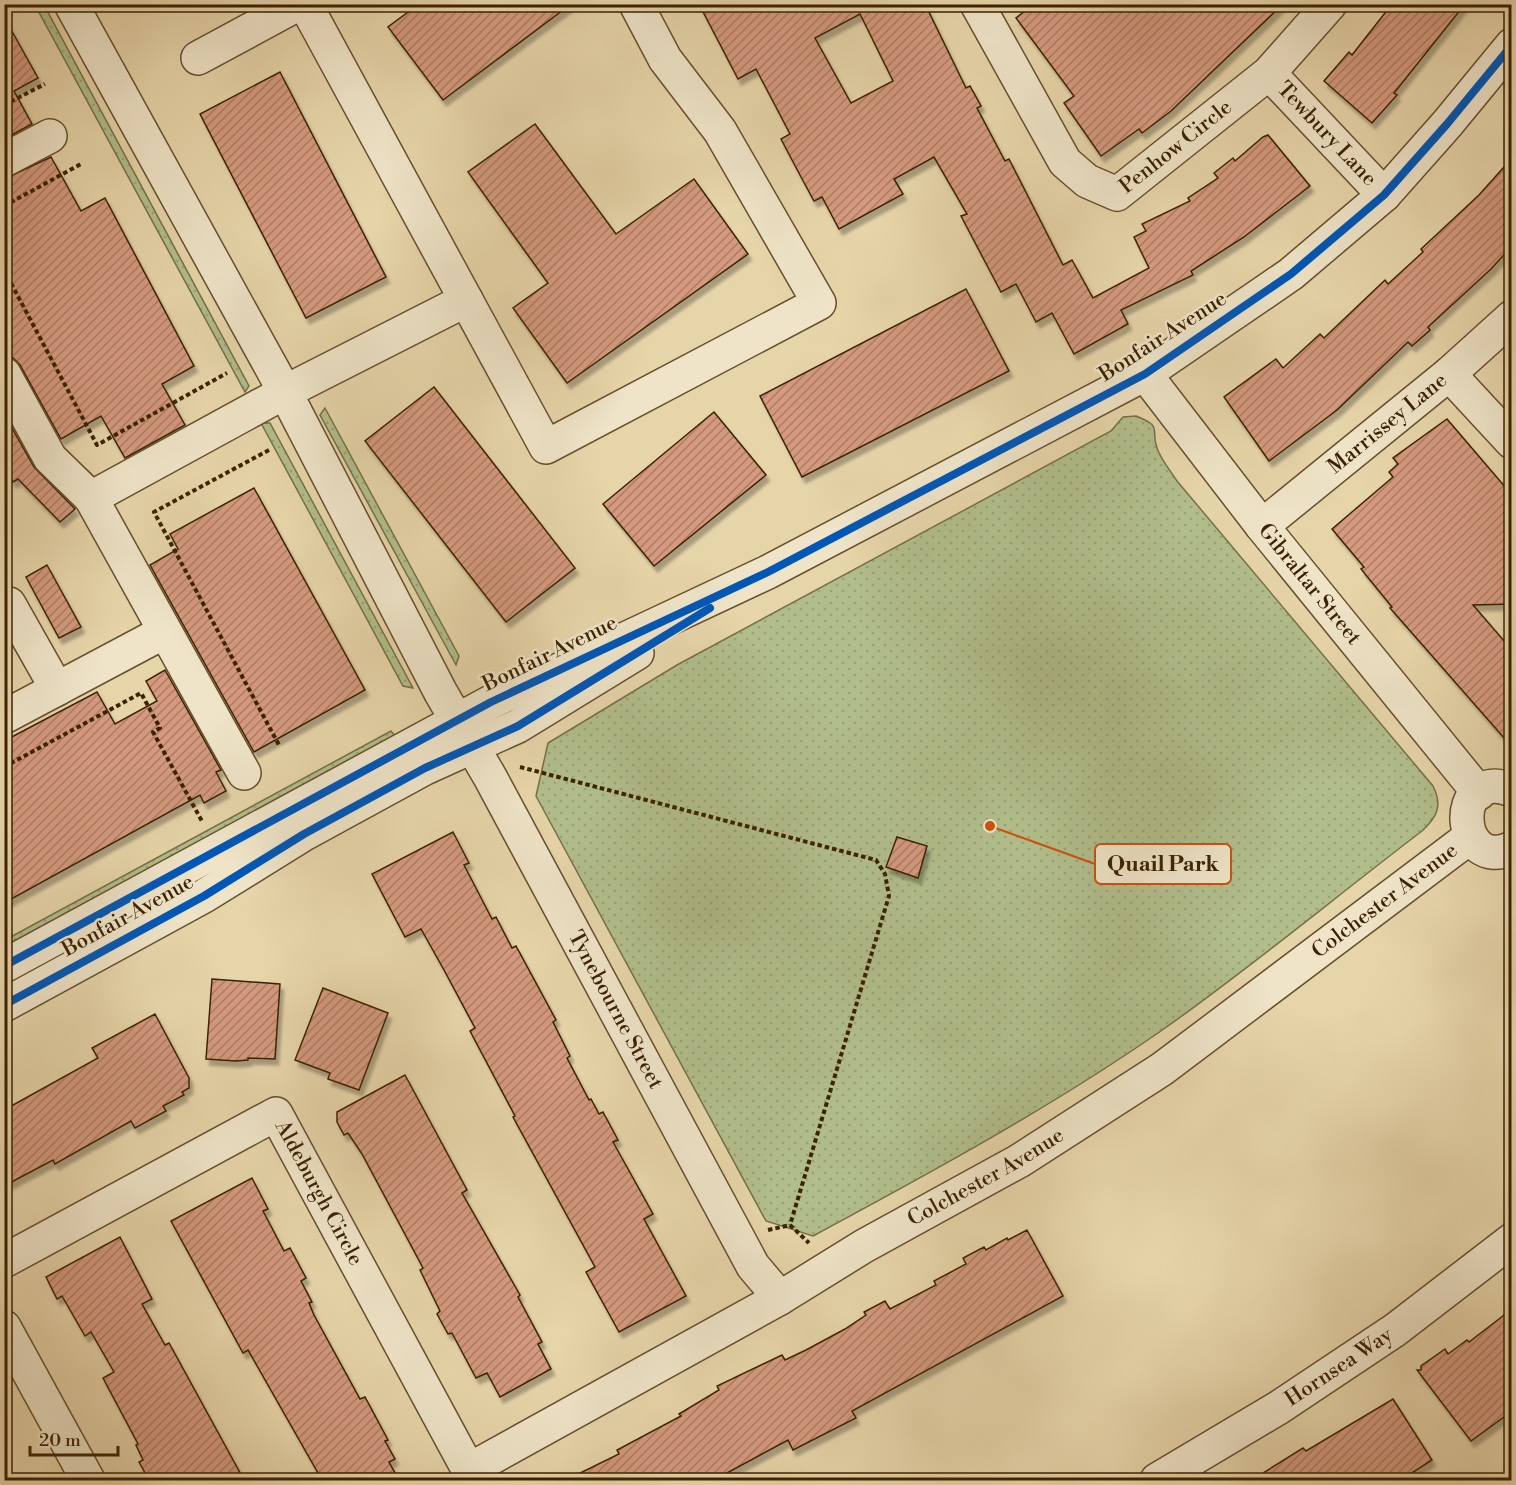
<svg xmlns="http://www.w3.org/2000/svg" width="1516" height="1485" font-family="'Libre Bodoni',serif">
  <defs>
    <pattern id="grass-dots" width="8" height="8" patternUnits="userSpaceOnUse" patternTransform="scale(1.5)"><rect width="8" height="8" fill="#b1be8c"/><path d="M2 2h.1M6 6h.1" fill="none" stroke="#99a377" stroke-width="1.8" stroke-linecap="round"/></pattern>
    <pattern id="building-hatch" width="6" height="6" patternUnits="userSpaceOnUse" patternTransform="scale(1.5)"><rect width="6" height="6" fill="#d4997e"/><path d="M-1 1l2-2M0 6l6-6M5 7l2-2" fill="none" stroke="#ad7c65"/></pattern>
    <filter id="shadow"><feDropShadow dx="3.5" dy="6" stdDeviation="1.5" flood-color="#0004"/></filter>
  </defs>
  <rect width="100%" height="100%" fill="#e7d5aa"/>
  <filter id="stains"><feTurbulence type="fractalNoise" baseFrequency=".00333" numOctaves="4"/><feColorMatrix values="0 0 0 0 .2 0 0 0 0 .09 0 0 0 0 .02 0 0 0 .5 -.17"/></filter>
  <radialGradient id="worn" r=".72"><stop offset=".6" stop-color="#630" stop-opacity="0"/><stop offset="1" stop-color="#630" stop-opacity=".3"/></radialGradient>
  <g fill="url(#grass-dots)" stroke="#767048" stroke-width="1.5">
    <polygon points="35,5 44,5 249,386 245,392"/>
    <polygon points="325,408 459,656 456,665 320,415"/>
    <path d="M1136,416C1164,427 1150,429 1157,448C1161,460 1170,470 1177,481L1433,786C1443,806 1437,817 1422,831C1334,898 1248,970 1158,1033C1048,1109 930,1173 813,1236L766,1221L536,796L548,743L677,665L1111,431L1123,417Z"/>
    <polygon points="261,423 270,423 413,688 403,686"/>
    <polygon points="391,731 396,737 5,949 5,940"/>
  </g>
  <g fill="url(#building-hatch)" stroke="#3b2203" stroke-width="1.5" fill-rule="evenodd" filter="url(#shadow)">
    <polygon points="419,4 571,4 443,100 388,27"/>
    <path d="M699,4H925L966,88L970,86L981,106L977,108L1005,161L1009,159L1063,265L1072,260L1093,298L1149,268L1134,237L1146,231L1142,224L1190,201L1188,198L1218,178L1214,173L1233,158L1235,161L1263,137L1268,135L1310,186L1244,237L1191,271L1193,275L1121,310L1128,324L1074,354L1052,313L1036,322L1016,284L1001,292L961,216L967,214L934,157L894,179L903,194L839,229L822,197L814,201L801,177L781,139L790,134L756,69L738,79ZM860,14L893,81L851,103L815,38Z"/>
    <polygon points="1034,4 1283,4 1171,111 1142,133 1139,129 1101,156 1064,103 1074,96 1016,18"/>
    <polygon points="1392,4 1465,4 1394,93 1397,95 1372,123 1324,81 1349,52 1352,55"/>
    <polygon points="4,17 38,78 14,91 32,124 4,139"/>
    <polygon points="280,72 386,277 306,318 200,114"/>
    <polygon points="535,124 616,234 694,179 748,254 567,383 513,308 548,283 468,172"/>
    <polygon points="51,157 81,211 105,198 194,366 162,384 185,425 125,458 101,416 61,439 20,365 13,358 4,355 4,179"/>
    <polygon points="1512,158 1512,246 1491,269 1428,327 1430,330 1412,346 1408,342 1337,410 1269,461 1224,397 1276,359 1283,368 1320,334 1324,338 1385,280 1388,284 1423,252 1421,249 1479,195"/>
    <polygon points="966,289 1009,371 802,477 760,396"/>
    <polygon points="434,387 575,568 506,622 365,441"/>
    <polygon points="714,412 766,475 654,566 603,504"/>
    <polygon points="4,414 34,467 75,509 60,522 18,479 13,482 4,470"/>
    <polygon points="1447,419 1512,495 1512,604 1473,605 1512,650 1512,747 1390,608 1392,607 1361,569 1364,567 1332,529 1393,477 1389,472 1398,464 1393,458"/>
    <polygon points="254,488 365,690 254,752 150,565 178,549 170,534"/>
    <polygon points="47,565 81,627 59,638 26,577"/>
    <polygon points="165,670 221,770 216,772 226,791 204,803 200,795 4,903 4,741 97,692 115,724 157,701 146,681"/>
    <polygon points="453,832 469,863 464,865 492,919 496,917 512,948 516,946 556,1020 553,1022 570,1056 567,1058 589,1100 591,1099 599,1114 603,1112 618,1140 613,1142 653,1214 644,1219 686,1296 619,1332 586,1272 595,1267 513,1117 515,1116 470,1031 475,1028 444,970 421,929 405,937 372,874"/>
    <polygon points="897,837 927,846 918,878 886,867"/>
    <polygon points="212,979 280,984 275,1059 248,1058 248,1060 236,1061 206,1059"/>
    <polygon points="323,988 388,1013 359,1090 328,1079 330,1073 295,1060"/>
    <polygon points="155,1014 189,1078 189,1088 182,1092 184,1095 163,1106 166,1111 135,1128 131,1121 55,1164 53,1160 4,1186 4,1110 98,1058 92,1048"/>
    <polygon points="405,1075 467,1190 462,1193 520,1295 518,1297 542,1342 538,1344 551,1369 500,1397 487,1373 476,1378 452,1333 448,1334 437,1314 440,1311 420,1270 423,1268 362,1154 348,1133 344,1135 337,1122 337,1112"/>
    <polygon points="252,1178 268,1209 263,1211 284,1251 290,1248 306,1278 301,1281 312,1302 309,1303 314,1315 360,1399 365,1397 388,1440 385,1441 395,1459 389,1462 399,1480 322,1480 248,1350 243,1353 171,1221"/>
    <polygon points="1027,1230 1063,1296 852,1411 856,1418 793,1450 788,1440 714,1480 566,1480 619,1454 617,1450 681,1416 679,1414 719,1390 717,1386 782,1355 785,1360 806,1350 845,1329 866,1315 864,1312 885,1301 890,1309 936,1285 934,1281 966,1264 963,1258 984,1247 986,1250 1007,1238 1008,1240"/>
    <polygon points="120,1237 152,1299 142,1304 165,1345 169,1343 244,1480 149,1480 139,1462 143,1460 136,1445 138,1444 103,1378 114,1372 91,1332 85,1336 62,1296 57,1299 46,1277"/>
    <polygon points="1512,1309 1512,1411 1471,1441 1417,1370 1421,1370 1421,1366 1445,1349 1448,1354 1467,1340 1469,1342"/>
    <polygon points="1393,1399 1432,1460 1401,1480 1252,1480 1303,1448 1306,1451"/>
  </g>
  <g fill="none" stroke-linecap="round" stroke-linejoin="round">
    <defs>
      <g id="minor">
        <path id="s1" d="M71,4L285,392L441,693L490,777L753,1266L780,1298"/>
        <polyline points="305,4 546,447 819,303 720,131 665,59 636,4"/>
        <path id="s2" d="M977,4L1065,162L1087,181L1117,194L1269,73L1330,4"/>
        <polyline points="198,58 298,4"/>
        <path id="s3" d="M1269,73L1384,195"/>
        <polyline points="4,160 50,136"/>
        <polyline points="4,374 50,458 91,498 244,773"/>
        <path id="s4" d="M1145,374L1262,526L1479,793"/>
        <polyline points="1449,374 1512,442"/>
        <polyline points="91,498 285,392 466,300"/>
        <path id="s5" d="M1262,526L1449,374L1512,317"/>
        <polyline points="4,606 9,604 57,689"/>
        <polyline points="4,717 164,632"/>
        <path d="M1512,790C1448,765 1456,875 1512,848"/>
        <polyline points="4,966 491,702 768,572 1145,374 1291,274 1384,195 1447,124 1512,45"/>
        <polyline points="4,1005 204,896 304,834 425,768 518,726 637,653"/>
        <path id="s6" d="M4,1261L276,1114L474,1480"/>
        <polyline points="4,1327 88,1480"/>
        <path id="s7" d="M469,1470L780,1298L864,1246L1019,1161L1162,1069L1470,837"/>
        <path id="s8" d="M1157,1480L1278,1408L1395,1330L1512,1240"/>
      </g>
    </defs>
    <use href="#minor" stroke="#664f2d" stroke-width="36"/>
    <g stroke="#3b2203" stroke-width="4" stroke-dasharray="4.5 3" stroke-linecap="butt">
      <polyline points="4,105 45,84"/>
      <polyline points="4,206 81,164"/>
      <polyline points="4,270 97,445 227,373"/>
      <polyline points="269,450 154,512 280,747"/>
      <polyline points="4,767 141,693 160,728 153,732 203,823"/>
      <polyline points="520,767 876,860 885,874 889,896 790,1225"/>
      <polyline points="790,1225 809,1243"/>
      <polyline points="768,1230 790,1225"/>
    </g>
    <use href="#minor" stroke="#efe4c8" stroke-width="33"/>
    <defs>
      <g id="cycleway">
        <polyline points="4,966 491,702 768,572 1145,374 1291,274 1384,195 1447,124 1512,45"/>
        <polyline points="4,1005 204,896 304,834 425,768 518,726 710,608"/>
      </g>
    </defs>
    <use href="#cycleway" stroke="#efe4c8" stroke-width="11"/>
    <use href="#cycleway" stroke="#0057b8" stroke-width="8"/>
  </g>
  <g text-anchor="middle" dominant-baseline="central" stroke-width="5" stroke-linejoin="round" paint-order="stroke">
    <g font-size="21" fill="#3b2203" stroke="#efe4c8">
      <text stroke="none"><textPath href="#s3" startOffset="84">Tewbury Lane</textPath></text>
      <text stroke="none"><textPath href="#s2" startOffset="318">Penhow Circle</textPath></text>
      <text transform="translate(1163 337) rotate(-33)">Bonfair Avenue</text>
      <text stroke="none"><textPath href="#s5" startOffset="162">Marrissey Lane</textPath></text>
      <text stroke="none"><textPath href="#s4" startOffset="267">Gibraltar Street</textPath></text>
      <text transform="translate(550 654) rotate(-26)">Bonfair Avenue</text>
      <text stroke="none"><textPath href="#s7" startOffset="1080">Colchester Avenue</textPath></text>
      <text transform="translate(128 916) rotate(-29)">Bonfair Avenue</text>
      <text stroke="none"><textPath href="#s1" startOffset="1144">Tynebourne Street</textPath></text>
      <text stroke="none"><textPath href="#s7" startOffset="594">Colchester Avenue</textPath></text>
      <text stroke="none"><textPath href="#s6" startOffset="399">Aldeburgh Circle</textPath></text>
      <text stroke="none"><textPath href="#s8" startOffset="214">Hornsea Way</textPath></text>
    </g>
  </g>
  <path fill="none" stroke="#ce510b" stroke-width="2" d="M990 826L1095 864"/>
  <circle fill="#ce510b" stroke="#efe4c8" stroke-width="2" cx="990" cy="826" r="6"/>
  <rect fill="#efe4c8" stroke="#ce510b" stroke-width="2" x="1095" y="844" width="136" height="40" rx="6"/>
  <g font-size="22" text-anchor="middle" font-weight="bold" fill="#3b2203">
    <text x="1163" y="871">Quail Park</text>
  </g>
  <rect width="1516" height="1485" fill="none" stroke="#e7d5aa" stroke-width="24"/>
  <rect x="6" y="6" width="1504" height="1473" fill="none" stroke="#3b2203" stroke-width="3"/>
  <rect x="12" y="12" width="1492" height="1461" fill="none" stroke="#3b2203" stroke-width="1.5"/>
  <path d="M30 1446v9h88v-9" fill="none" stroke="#3b2203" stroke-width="3"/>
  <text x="39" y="1446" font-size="18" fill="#3b2203" stroke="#efe4c8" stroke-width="4.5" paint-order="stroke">20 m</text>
  <rect width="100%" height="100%" filter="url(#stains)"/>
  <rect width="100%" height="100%" fill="url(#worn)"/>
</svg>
